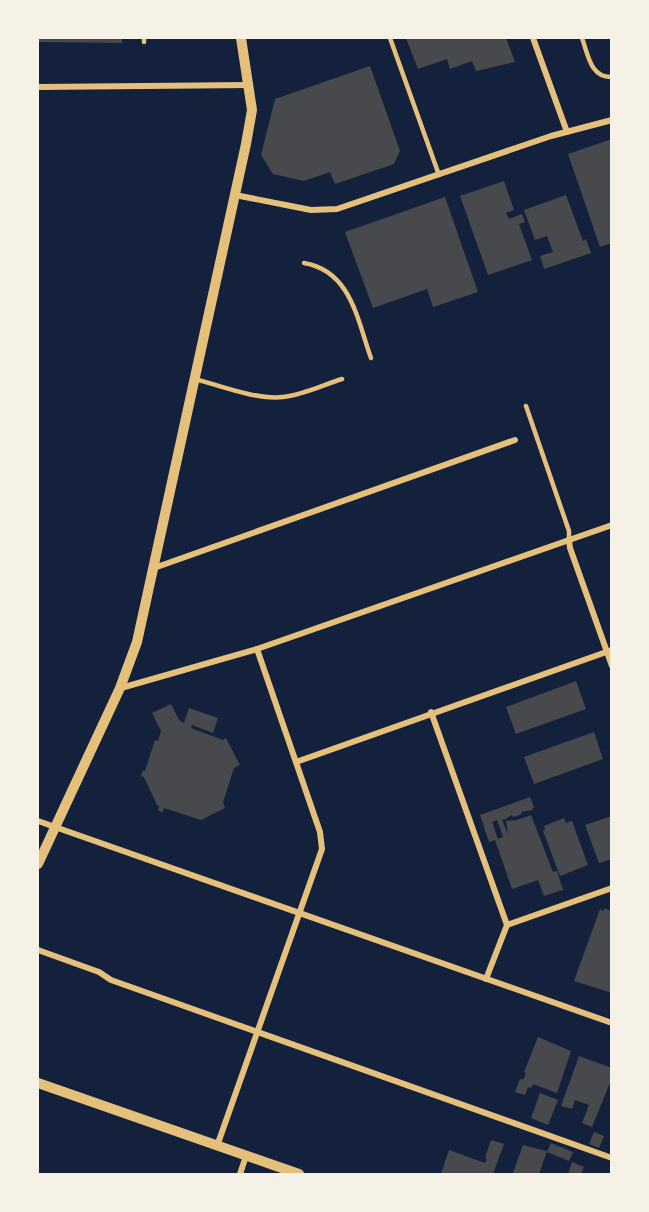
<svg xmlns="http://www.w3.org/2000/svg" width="649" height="1212" font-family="'Exo 2',sans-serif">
  <rect width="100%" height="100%" fill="#14213d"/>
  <g fill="#48494c" fill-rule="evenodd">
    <polygon points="38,38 122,38 122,43 38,42"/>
    <polygon points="406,38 506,38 515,62 476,71 472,61 450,69 447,59 418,69"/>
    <polygon points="370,66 400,151 394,164 335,184 330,172 304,181 273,174 261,155 275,99"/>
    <polygon points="612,139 612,243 600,247 568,154"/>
    <polygon points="504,181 514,210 506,213 509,219 522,214 525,222 519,224 532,260 488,275 460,196"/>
    <polygon points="566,195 583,241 586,239 591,253 544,269 540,256 553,252 547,236 535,240 524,210"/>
    <polygon points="445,197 478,292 433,307 427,289 373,308 345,232"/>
    <polygon points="576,681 586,709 516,734 506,707"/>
    <polygon points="171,704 179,720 184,723 189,708 218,718 213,733 192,725 191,728 223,740 226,738 240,765 234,768 223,802 225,808 201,820 164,808 163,812 158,811 159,806 157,805 144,777 141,776 143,770 145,771 155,740 158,741 161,731 152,713"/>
    <polygon points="594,732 603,759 534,784 524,757"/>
    <path d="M530,797L534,807L532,810L521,812L522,814L513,817L512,815L504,820L502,819L508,835L506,821L514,820V821L531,815L553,872L557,871L563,890L544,896L538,880L512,889L495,840L489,842L480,815ZM497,820L503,837L498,839L492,822Z"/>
    <polygon points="612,816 612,859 599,863 585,825"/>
    <polygon points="564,818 566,823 572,821 588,865 560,876 543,831 545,830 544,826"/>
    <polygon points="604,908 611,911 612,913 612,993 574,981 600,909 604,911"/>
    <polygon points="538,1037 571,1051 557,1093 533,1084 531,1088 528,1087 525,1095 515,1092 520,1079 523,1080 526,1073 524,1072"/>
    <polygon points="579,1056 612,1068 612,1078 592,1127 582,1123 589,1105 575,1100 572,1109 561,1106"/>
    <polygon points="540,1093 558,1100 548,1125 531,1118"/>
    <polygon points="594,1132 604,1136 599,1148 589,1144"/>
    <polygon points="491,1140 504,1144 493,1174 441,1174 449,1150 485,1163 487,1159 485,1158"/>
    <polygon points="551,1143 573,1152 569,1161 547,1152"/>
    <polygon points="523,1145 547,1151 539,1174 519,1174 513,1173"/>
    <polygon points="572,1162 584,1167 581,1174 568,1174"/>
  </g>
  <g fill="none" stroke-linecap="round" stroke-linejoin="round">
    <g stroke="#e5c07b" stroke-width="4.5">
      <polyline points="390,38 439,175"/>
      <path d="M582,38C588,54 590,78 612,77"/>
      <polyline points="144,42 144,38"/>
      <path d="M304,263C351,271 357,319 371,358"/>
      <path d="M195,379C221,386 257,400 283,397C303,395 323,385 342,379"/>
      <polyline points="526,406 569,531 569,540"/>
    </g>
    <g stroke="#e5c07b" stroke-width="6">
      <polyline points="533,38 567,132"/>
      <polyline points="38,87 249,85"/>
      <polyline points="235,195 311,210 337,209 551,136 612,120"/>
      <polyline points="569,540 570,548 612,666"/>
      <polyline points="154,568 515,440"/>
      <polyline points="121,688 257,649 612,525"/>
      <polyline points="431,712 507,925 486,979"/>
      <polyline points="296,762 612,650"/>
      <polyline points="38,821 612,1023"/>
      <polyline points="507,925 612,888"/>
      <polyline points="38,950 99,972 111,980 612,1158"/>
      <polyline points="217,1146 322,849 320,832 257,649"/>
      <polyline points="240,1174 246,1156"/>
    </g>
    <g stroke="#e5c07b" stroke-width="10">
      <polyline points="38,864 120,688 137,642 246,144 252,110 241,38"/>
      <polyline points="38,1083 299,1174"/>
    </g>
  </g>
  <rect width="649" height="1212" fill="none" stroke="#f6f1e7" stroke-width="78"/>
</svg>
